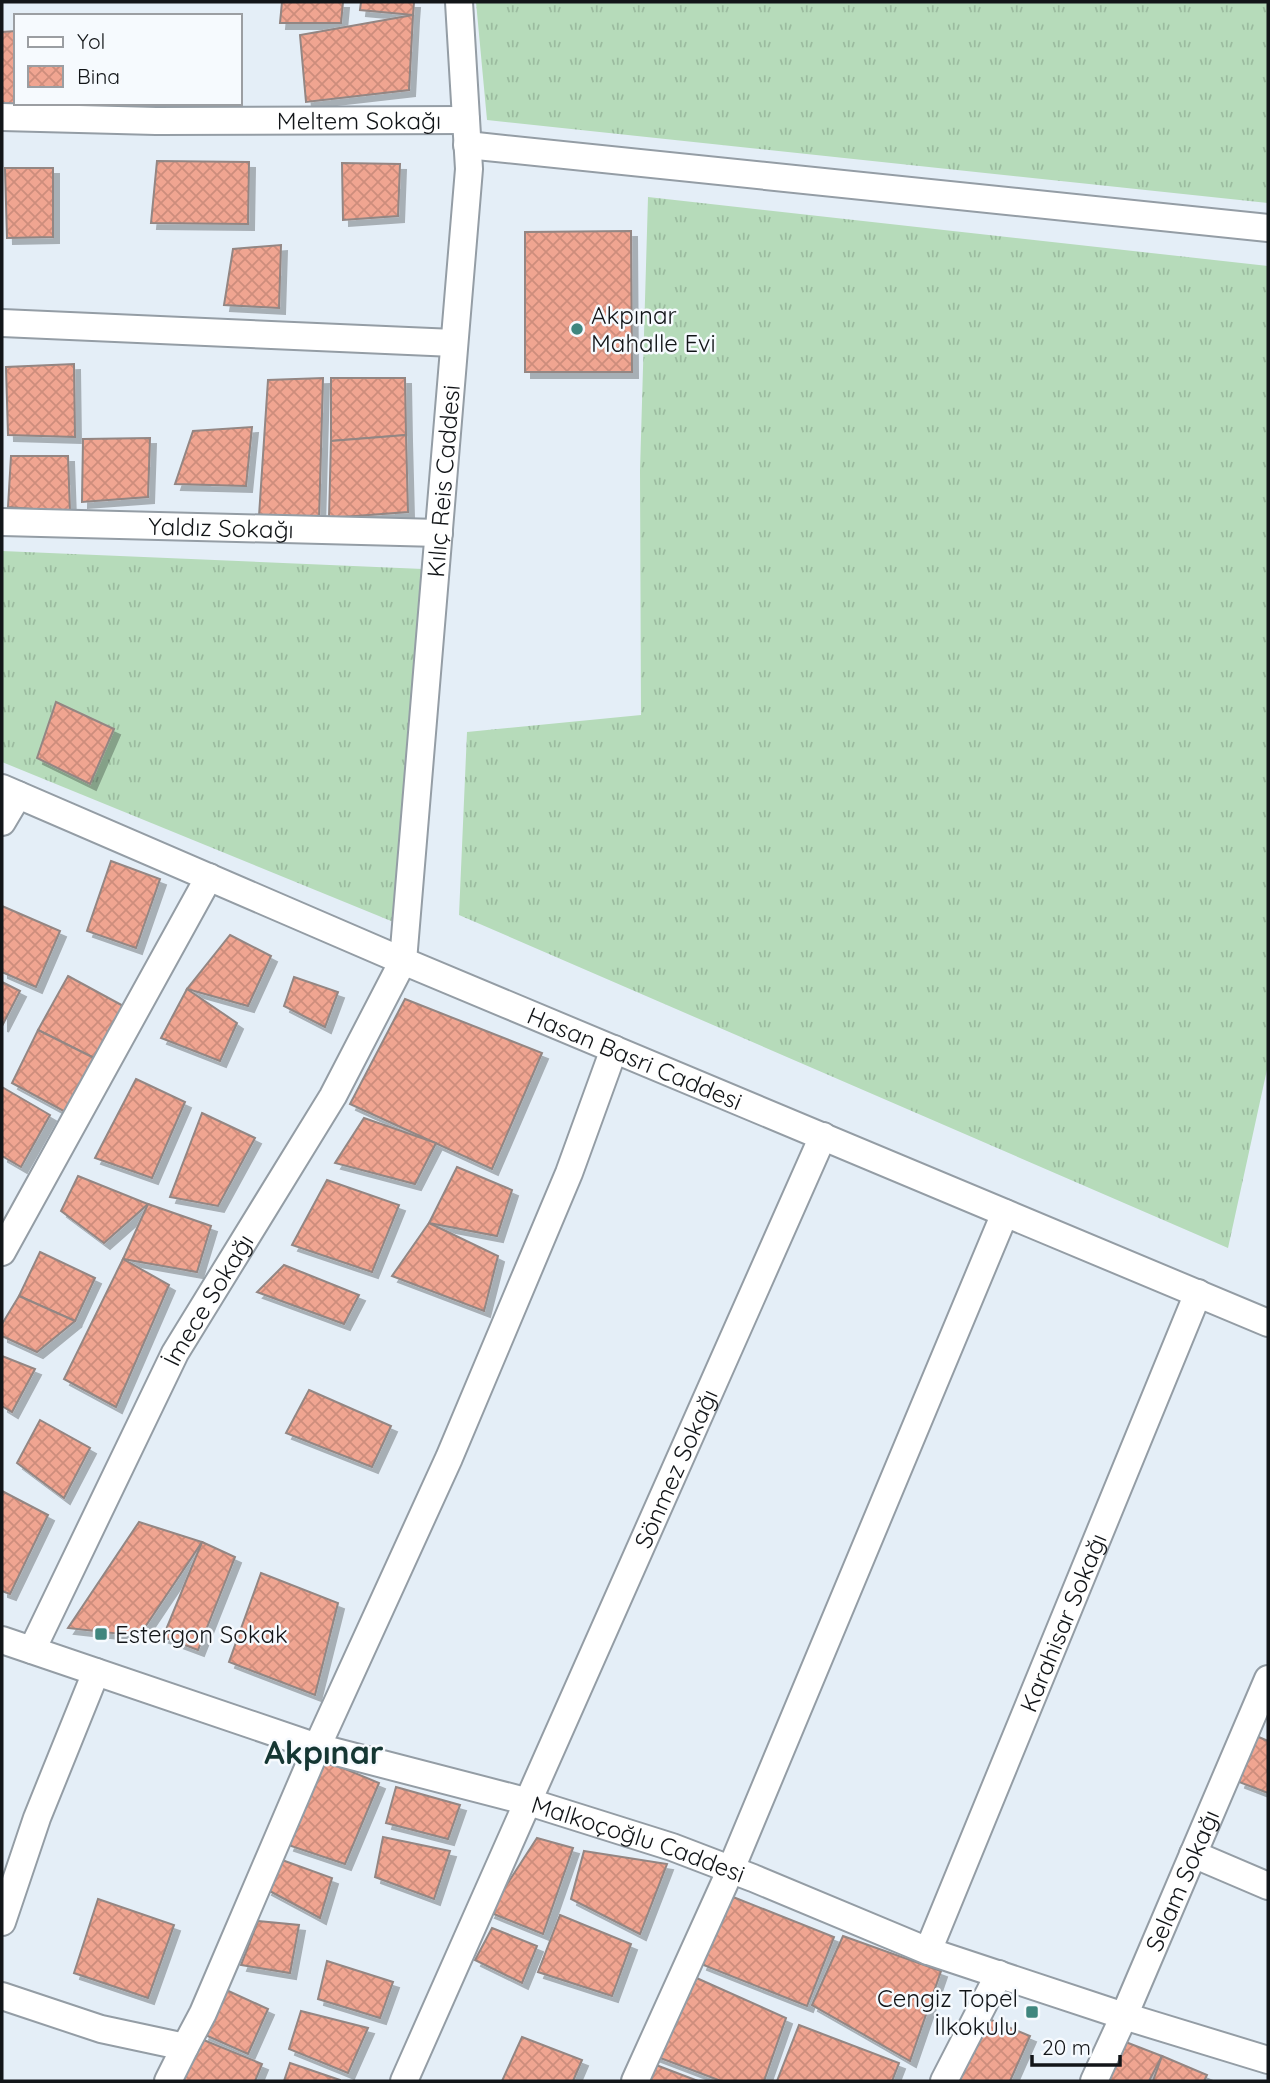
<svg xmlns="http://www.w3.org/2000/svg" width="1270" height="2083" font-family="Quicksand,sans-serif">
  <defs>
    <pattern id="grass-tufts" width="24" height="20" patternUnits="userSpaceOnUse" patternTransform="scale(1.75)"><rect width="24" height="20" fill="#b6dbba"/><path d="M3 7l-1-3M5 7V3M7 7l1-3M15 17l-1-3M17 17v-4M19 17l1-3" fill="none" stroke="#9bbb9f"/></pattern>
    <pattern id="building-cross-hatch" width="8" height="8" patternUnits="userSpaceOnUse" patternTransform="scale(1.75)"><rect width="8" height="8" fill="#f0a591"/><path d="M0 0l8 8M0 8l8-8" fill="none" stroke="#cd8d7c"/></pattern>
    <filter id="shadow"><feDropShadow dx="6" dy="6" stdDeviation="0" flood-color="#0004"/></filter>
  </defs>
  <rect width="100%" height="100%" fill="#e4eef7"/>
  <g fill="url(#grass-tufts)">
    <polygon points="476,2 1268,2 1268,203 487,120"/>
    <polygon points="648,197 1268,266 1268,1065 1228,1248 459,915 467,732 641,715 640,471"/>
    <polygon points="2,551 423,569 396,923 2,762"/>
  </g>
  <g fill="url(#building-cross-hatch)" stroke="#938683" stroke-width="2" filter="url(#shadow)">
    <polygon points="282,2 343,2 341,23 280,23"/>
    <polygon points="361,2 414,2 413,15 360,10"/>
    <polygon points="413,15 409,90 306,102 300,35"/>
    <polygon points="16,31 16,103 34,104 2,107 2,32"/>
    <polygon points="157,161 249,162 248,224 151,223"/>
    <polygon points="342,163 400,164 398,216 343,220"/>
    <polygon points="5,168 53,168 53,237 7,238"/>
    <polygon points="631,231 632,372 525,372 525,232"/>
    <polygon points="281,245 279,308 224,305 233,249"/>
    <polygon points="74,364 75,437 8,435 6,367"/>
    <polygon points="323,378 319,520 259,516 268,380"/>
    <polygon points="331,378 405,378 406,435 331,441"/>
    <polygon points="252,427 246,486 175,484 193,431"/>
    <polygon points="406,435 408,512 329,518 331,441"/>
    <polygon points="150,438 148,497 82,502 83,439"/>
    <polygon points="11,456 68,456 70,512 8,507"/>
    <polygon points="56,702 114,729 90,784 37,758"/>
    <polygon points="111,861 160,879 136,948 87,931"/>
    <polygon points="2,906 60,931 36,987 2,972"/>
    <polygon points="230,935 271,956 248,1006 187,989"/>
    <polygon points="68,976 127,1008 100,1061 38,1030"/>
    <polygon points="294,977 338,992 325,1027 284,1006"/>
    <polygon points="2,982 20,991 2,1026"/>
    <polygon points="187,989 237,1023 220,1061 161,1038"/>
    <polygon points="405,999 542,1053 492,1169 350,1104"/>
    <polygon points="38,1030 100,1061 71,1115 12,1083"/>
    <polygon points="136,1079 185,1102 152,1178 95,1158"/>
    <polygon points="2,1087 50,1115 21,1167 2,1156"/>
    <polygon points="202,1113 255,1138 218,1206 170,1197"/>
    <polygon points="364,1118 436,1143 415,1184 335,1163"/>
    <polygon points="457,1167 512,1190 497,1236 429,1223"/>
    <polygon points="78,1176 148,1204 104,1243 61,1211"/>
    <polygon points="327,1180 399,1205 372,1272 292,1245"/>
    <polygon points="148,1204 211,1226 197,1272 123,1259"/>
    <polygon points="429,1223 498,1256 484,1311 392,1276"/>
    <polygon points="40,1252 95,1278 75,1321 19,1296"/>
    <polygon points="123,1259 169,1285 116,1407 64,1379"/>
    <polygon points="284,1265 359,1295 344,1324 257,1292"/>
    <polygon points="19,1296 75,1321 37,1352 2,1336 2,1324"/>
    <polygon points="2,1356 35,1369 12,1412 2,1406"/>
    <polygon points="309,1390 391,1426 372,1467 286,1433"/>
    <polygon points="40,1420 90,1448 64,1498 17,1463"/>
    <polygon points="2,1491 48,1515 10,1594 2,1591"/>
    <polygon points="139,1522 202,1542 139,1636 68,1628"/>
    <polygon points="202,1542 235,1557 198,1650 163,1637"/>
    <polygon points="261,1573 338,1603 315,1695 229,1662"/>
    <polygon points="1254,1735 1268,1741 1268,1793 1239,1782"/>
    <polygon points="321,1759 379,1783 345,1864 288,1845"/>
    <polygon points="396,1787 460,1805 448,1839 386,1823"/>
    <polygon points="383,1837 450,1851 434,1899 375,1877"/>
    <polygon points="537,1838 573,1848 543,1934 489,1912"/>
    <polygon points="584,1851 667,1864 640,1934 571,1899"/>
    <polygon points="282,1860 332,1878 320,1918 266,1889"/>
    <polygon points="728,1895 834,1937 807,2006 701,1964"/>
    <polygon points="98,1899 174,1925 148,1998 74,1973"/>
    <polygon points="560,1915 631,1944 612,1996 538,1972"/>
    <polygon points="258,1921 299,1925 290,1973 241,1965"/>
    <polygon points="492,1928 537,1946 522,1983 475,1960"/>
    <polygon points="843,1936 941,1971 910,2061 812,2005"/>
    <polygon points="327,1961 393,1982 380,2018 318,1999"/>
    <polygon points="692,1976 786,2018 764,2081 721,2081 655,2056"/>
    <polygon points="224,1989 268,2009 248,2054 203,2034"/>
    <polygon points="301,2011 368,2028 348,2073 289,2049"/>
    <polygon points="984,2017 1030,2036 1010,2081 951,2081"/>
    <polygon points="799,2025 899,2063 892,2081 777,2081"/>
    <polygon points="194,2036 262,2064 255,2081 175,2081"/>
    <polygon points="522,2037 582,2060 573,2081 502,2081"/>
    <polygon points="1123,2041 1162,2056 1149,2081 1103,2081"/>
    <polygon points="1162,2056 1207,2075 1204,2081 1153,2081"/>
    <polygon points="290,2063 340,2080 340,2081 284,2081"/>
    <polygon points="656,2065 698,2081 648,2081"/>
  </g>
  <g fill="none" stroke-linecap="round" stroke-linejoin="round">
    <defs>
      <g id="minor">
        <path id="s1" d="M2,117L156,121L466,120"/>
        <polyline points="467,145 1268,228"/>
        <polyline points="2,323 454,343"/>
        <path id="s2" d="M2,522L439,533"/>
        <path id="s3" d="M2,788L403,961L1268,1323"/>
        <polyline points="2,822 18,795"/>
        <polyline points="2,1252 209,877"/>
        <path id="s4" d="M2,1640L317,1747L529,1802L672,1847L753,1878L928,1951L1124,2016L1268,2060"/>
        <path id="s5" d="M32,1650L175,1353L333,1096L403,961L469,169L459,2"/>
        <polyline points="1193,1854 1268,1886"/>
        <polyline points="2,1922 37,1818 96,1672"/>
        <path id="s6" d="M928,1951L1198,1293"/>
        <polyline points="2,1996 101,2029 185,2047 203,2013 317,1747 449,1458 569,1173 614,1049"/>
        <polyline points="168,2081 185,2047"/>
        <path id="s7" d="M404,2081L823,1136"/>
        <polyline points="635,2081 731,1869 1005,1213"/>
        <polyline points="944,2081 999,1974"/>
        <path id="s8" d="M1094,2081L1124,2016L1268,1679"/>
      </g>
    </defs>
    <use href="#minor" stroke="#949da5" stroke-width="30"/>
    <use href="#minor" stroke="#fff" stroke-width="26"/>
  </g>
  <g fill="#3f867e" stroke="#f6fafe" stroke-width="2.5">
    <circle cx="577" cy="329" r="7"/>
    <rect x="94" y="1627" width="14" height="14" rx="3.5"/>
    <rect x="1025" y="2005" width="14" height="14" rx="3.5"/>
  </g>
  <g text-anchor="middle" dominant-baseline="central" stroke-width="5" stroke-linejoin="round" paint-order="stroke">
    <g font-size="24" fill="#121518" stroke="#f6fafe">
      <text stroke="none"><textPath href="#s1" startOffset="357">Meltem Sokağı</textPath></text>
      <text stroke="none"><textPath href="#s5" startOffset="1265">Kılıç Reis Caddesi</textPath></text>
      <text stroke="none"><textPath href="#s2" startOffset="219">Yaldız Sokağı</textPath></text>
      <text stroke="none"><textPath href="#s3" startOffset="688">Hasan Basri Caddesi</textPath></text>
      <text stroke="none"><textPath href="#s5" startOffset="392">İmece Sokağı</textPath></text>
      <text stroke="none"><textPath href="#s7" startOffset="670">Sönmez Sokağı</textPath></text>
      <text stroke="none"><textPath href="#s6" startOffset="355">Karahisar Sokağı</textPath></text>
      <text stroke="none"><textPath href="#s4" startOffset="667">Malkoçoğlu Caddesi</textPath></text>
      <text stroke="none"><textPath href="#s8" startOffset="219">Selam Sokağı</textPath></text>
    </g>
    <g font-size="24" fill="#121518" stroke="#f6fafe" text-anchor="start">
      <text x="591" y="315">Akpınar<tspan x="591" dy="28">Mahalle Evi</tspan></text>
      <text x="115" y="1634">Estergon Sokak</text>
      <text x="1018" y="1998" text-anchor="end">Cengiz Topel<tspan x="1018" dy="28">İlkokulu</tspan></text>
    </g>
    <g font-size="32" font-weight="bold" fill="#153733" stroke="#f6fafe">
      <text x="324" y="1752">Akpınar</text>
    </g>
  </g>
  <rect width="1270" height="2083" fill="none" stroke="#121518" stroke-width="7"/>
  <rect x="14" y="14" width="228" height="91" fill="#f6fafe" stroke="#9b9ea2" stroke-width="2"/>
  <rect x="28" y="37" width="35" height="10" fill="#ffffff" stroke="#9b9ea2" stroke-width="2"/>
  <text x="77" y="49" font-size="21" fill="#121518">Yol</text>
  <rect x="28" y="66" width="35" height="21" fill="url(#building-cross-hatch)" stroke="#9b9ea2" stroke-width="2"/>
  <text x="77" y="84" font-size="21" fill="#121518">Bina</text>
  <path d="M1032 2055v10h88v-10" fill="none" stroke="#121518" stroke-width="3.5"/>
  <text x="1042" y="2055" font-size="21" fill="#121518" stroke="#f6fafe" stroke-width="5" paint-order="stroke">20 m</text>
</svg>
